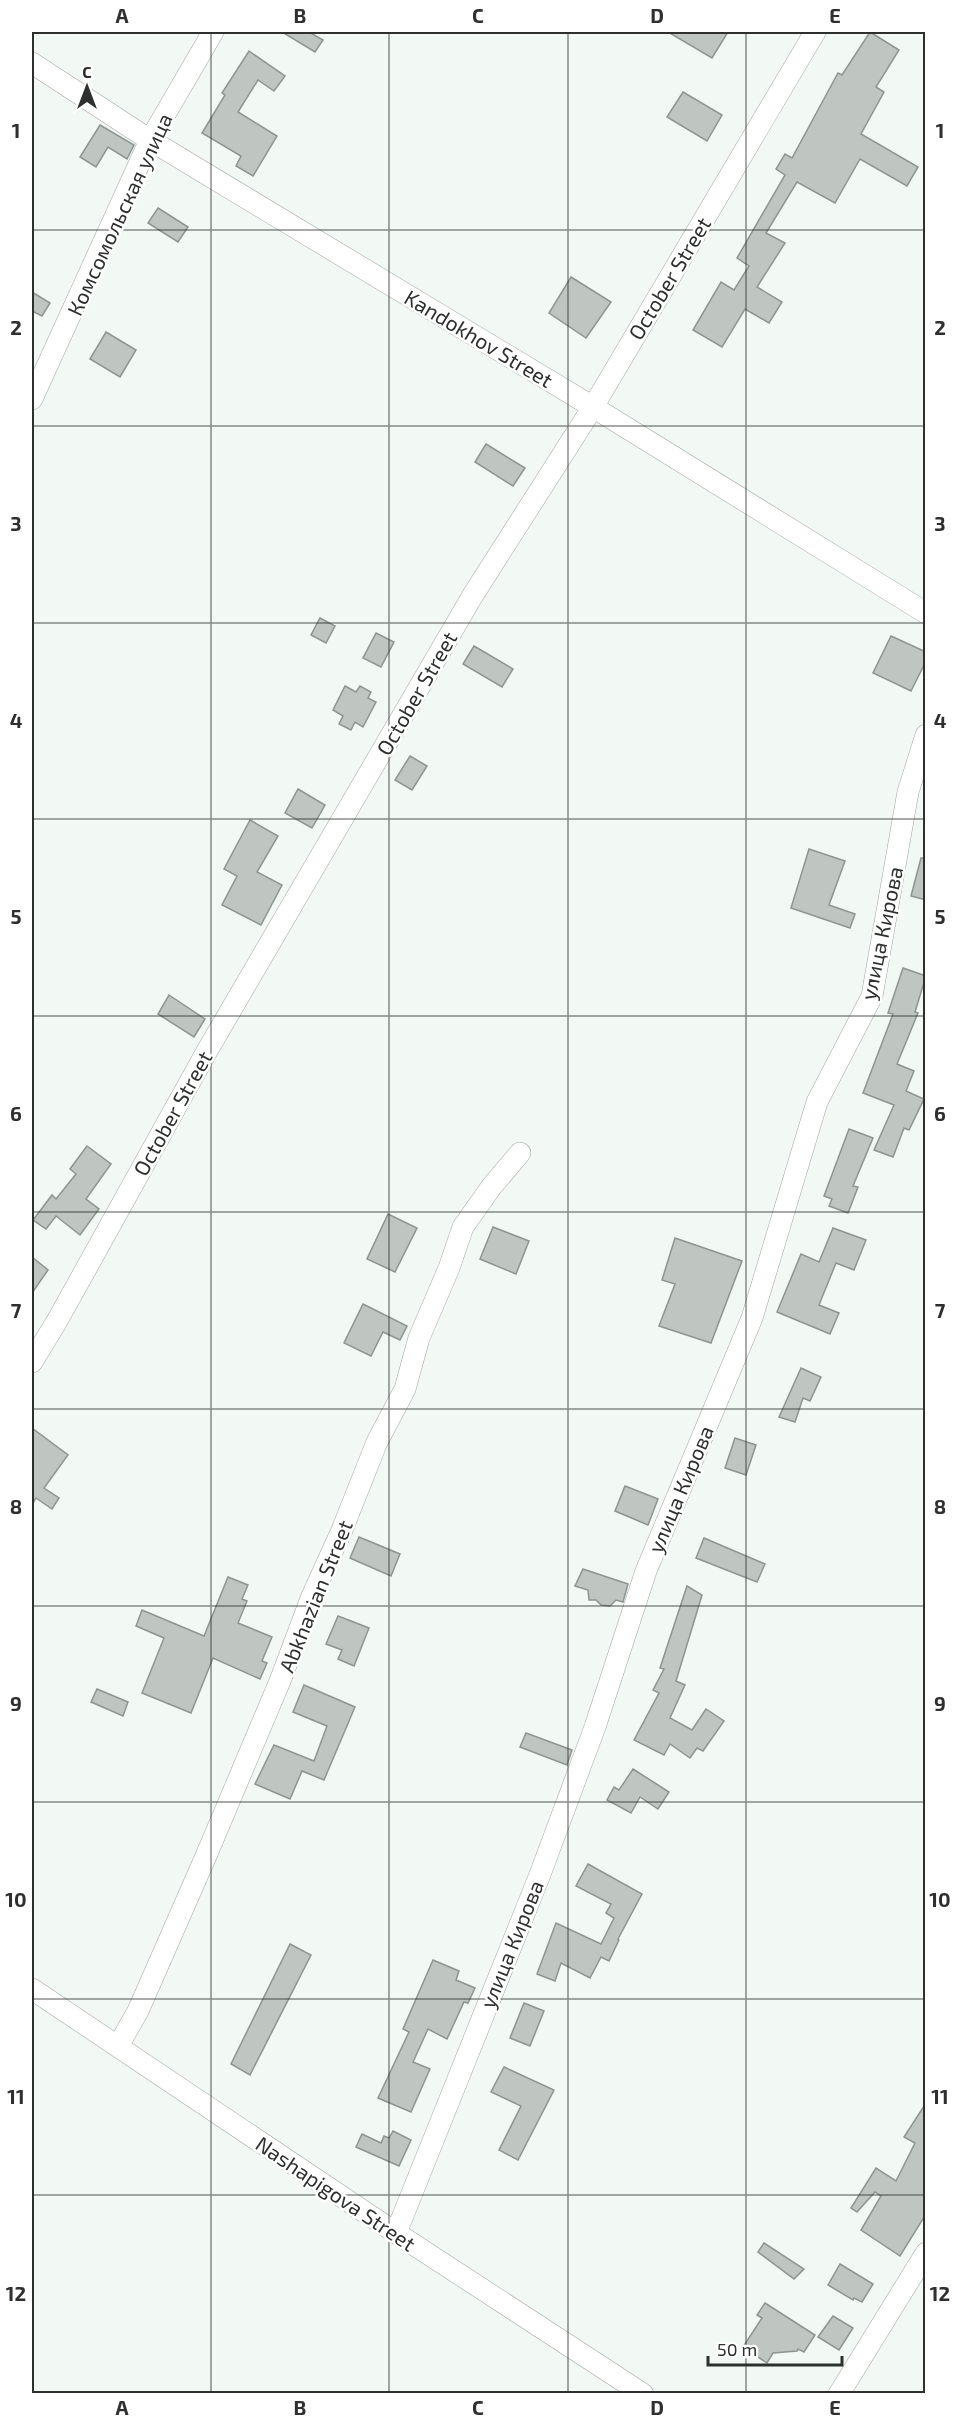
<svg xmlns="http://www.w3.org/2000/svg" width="957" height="2425" font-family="'Exo 2',sans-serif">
  <rect width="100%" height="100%" fill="#f2f9f5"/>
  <g fill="#bfc6c1" stroke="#8e9591" stroke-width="1.5">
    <polygon points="282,32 309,32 323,40 315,52"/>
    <polygon points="668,32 728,32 712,58"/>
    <polygon points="870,32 899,50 876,87 884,92 861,134 918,167 907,186 860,159 835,203 797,182 766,233 785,243 757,287 782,302 769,323 745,309 722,347 693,330 721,282 734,290 749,266 737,258 785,175 776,169 785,154 792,158 838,73 842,75"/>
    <polygon points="249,51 285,76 274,91 258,80 238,112 277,136 253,176 236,166 241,156 202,133 225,95 222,93"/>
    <polygon points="683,92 722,115 707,141 667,117"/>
    <polygon points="100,125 134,145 127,159 108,147 96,167 80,157"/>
    <polygon points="158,208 188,227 178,242 148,223"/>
    <polygon points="571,277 611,302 586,338 549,313"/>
    <polygon points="32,292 50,303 42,316 32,311"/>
    <polygon points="106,332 136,350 120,377 90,359"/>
    <polygon points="486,444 525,468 513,486 475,462"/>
    <polygon points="320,618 335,626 326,643 311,635"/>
    <polygon points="376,633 394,642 381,667 363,658"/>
    <polygon points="891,636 926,652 926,661 911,691 873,673"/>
    <polygon points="474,646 513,669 502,687 463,664"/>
    <polygon points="345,686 356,692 360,686 371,692 368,698 376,702 363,727 355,722 351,730 339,724 343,716 333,710"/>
    <polygon points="410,756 427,766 412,790 395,780"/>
    <polygon points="298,789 325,805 312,828 285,813"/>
    <polygon points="250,820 278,836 257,872 282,885 261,925 222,905 237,876 224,869"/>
    <polygon points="809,849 845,861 829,905 855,914 850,928 791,908"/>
    <polygon points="921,858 926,858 926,900 911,896"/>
    <polygon points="903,968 926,976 915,1012 918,1013 897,1064 914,1071 906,1091 924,1099 909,1130 904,1128 893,1157 874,1150 894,1105 863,1093 893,1014 888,1013"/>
    <polygon points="169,995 205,1019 194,1037 158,1014"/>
    <polygon points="849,1129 873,1138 853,1186 858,1187 848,1213 829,1206 832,1199 824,1196"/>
    <polygon points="87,1146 111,1164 86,1199 99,1209 80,1235 56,1216 46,1229 33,1220 52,1195 56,1199 76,1174 70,1169"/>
    <polygon points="388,1214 417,1228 395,1272 367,1259"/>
    <polygon points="493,1227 529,1241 516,1274 480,1259"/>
    <polygon points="833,1228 866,1240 854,1270 836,1263 819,1305 839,1313 830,1334 777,1312 801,1254 819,1262"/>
    <polygon points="675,1238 742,1261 711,1343 659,1326 675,1284 662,1280"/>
    <polygon points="32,1257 48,1270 32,1293"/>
    <polygon points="363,1304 407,1326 400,1340 383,1332 371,1356 344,1343"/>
    <polygon points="801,1368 821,1377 810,1401 803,1398 795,1422 779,1417"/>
    <polygon points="32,1428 68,1455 44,1488 59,1498 52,1509 36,1498 32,1505"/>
    <polygon points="735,1438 756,1445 746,1475 725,1468"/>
    <polygon points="625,1486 658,1499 648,1525 615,1511"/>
    <polygon points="359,1537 400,1554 391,1576 350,1558"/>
    <polygon points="704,1538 765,1564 757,1582 696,1558"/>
    <polygon points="583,1569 628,1584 623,1602 616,1600 610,1606 601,1605 596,1600 589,1600 588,1590 575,1586"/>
    <polygon points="228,1577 248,1585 242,1599 247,1601 238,1623 272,1637 262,1661 267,1663 260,1679 213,1658 191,1713 142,1693 164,1638 136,1626 142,1610 204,1636"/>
    <polygon points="687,1586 702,1595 676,1681 685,1685 670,1718 692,1730 706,1709 724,1721 703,1751 697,1748 690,1758 670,1744 664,1755 634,1740 659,1693 653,1690 664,1669 660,1668"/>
    <polygon points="338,1616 369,1628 354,1666 338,1659 342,1650 326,1644"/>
    <polygon points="304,1685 355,1707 324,1780 302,1771 290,1799 255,1784 274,1745 314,1761 327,1726 293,1712"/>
    <polygon points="97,1689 128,1702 123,1716 91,1702"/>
    <polygon points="526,1733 572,1750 567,1765 520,1747"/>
    <polygon points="633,1769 669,1792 658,1809 640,1797 631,1813 607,1800 614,1787 619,1790"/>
    <polygon points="588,1864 642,1894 618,1939 619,1940 609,1961 601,1957 590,1978 561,1963 555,1981 537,1974 556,1923 601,1944 614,1918 606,1913 611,1904 576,1886"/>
    <polygon points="290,1944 311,1955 250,2075 231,2064"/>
    <polygon points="433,1960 459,1971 456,1980 475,1988 468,2003 464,2002 447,2039 428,2029 413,2062 430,2069 411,2112 378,2098 409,2032 403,2029"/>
    <polygon points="524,2003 544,2011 530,2046 510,2038"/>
    <polygon points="504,2067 554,2090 518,2160 499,2150 521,2106 491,2092"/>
    <polygon points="926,2103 926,2214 900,2256 861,2230 881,2196 875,2192 857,2212 851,2208 876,2168 896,2181 915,2143 904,2137"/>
    <polygon points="393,2131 411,2140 399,2166 356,2147 362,2134 381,2143 384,2136 389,2138"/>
    <polygon points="764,2243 804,2269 794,2279 758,2252"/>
    <polygon points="840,2264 873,2284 862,2302 854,2298 853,2300 828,2285"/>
    <polygon points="765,2303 815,2335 804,2352 798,2349 797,2351 773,2353 767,2363 743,2347 762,2318 757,2315"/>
    <polygon points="833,2316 853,2328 839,2350 818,2337"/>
  </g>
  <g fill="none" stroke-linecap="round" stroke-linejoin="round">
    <defs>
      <g id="minor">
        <polyline points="32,63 150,140 593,407 926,613"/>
        <polyline points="32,399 150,140 213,32"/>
        <polyline points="32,1362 57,1321 207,1051 473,595 593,407 815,32"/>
        <polyline points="32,1989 396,2233 643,2394"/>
        <polyline points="118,2046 138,2011 206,1856 280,1681 312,1596 342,1530 377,1442 405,1389 419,1338 449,1268 463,1227 492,1186 520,1153"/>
        <polyline points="396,2233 539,1877 595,1727 646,1571 752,1318 817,1102 872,996 908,792 926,735"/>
        <polyline points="839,2394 926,2253"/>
      </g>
    </defs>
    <use href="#minor" stroke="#a0a7a3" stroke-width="22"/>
    <use href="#minor" stroke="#fff" stroke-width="21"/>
  </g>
  <path fill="none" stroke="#2d302e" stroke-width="1.5" stroke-opacity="0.55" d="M211,32V2394M389,32V2394M568,32V2394M746,32V2394M32,230H926M32,426H926M32,623H926M32,819H926M32,1016H926M32,1212H926M32,1409H926M32,1606H926M32,1802H926M32,1999H926M32,2195H926"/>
  <g text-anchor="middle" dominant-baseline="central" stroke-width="5" stroke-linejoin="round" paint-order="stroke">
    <g font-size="21" fill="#2d302e" stroke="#fff">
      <text transform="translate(119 214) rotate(-65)">Комсомольская улица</text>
      <text transform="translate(669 278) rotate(-59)">October Street</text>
      <text transform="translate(479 338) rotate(31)">Kandokhov Street</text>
      <text transform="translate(416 693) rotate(-60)">October Street</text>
      <text transform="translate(881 933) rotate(-78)">улица Кирова</text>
      <text transform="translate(172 1113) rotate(-61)">October Street</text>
      <text transform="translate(680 1489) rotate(-67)">улица Кирова</text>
      <text transform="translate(315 1596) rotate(-68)">Abkhazian Street</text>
      <text transform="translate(511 1944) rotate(-68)">улица Кирова</text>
      <text transform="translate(336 2193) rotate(34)">Nashapigova Street</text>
    </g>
  </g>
  <rect width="957" height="2425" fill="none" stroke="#ffffff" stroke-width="66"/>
  <g transform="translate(87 87)" stroke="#ffffff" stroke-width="4.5" paint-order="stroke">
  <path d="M0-4.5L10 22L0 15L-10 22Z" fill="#2d302e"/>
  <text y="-9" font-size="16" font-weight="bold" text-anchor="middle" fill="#2d302e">С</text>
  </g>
  <path d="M708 2356v9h134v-9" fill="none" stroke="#2d302e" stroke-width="3"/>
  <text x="717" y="2356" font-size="18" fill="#2d302e" stroke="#ffffff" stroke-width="4.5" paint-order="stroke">50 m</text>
  <rect x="33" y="33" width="891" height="2359" fill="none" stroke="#2d302e" stroke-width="2"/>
  <g font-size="20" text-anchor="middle" font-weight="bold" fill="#2d302e">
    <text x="122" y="23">A</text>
    <text x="300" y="23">B</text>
    <text x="478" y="23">C</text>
    <text x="657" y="23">D</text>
    <text x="835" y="23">E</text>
    <text x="16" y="138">1</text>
    <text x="940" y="138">1</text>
    <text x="16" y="335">2</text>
    <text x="940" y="335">2</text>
    <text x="16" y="531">3</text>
    <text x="940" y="531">3</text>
    <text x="16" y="728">4</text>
    <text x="940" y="728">4</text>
    <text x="16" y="924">5</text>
    <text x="940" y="924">5</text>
    <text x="16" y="1121">6</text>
    <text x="940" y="1121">6</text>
    <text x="16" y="1318">7</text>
    <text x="940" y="1318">7</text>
    <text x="16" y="1514">8</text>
    <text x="940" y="1514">8</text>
    <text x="16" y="1711">9</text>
    <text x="940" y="1711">9</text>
    <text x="16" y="1907">10</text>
    <text x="940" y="1907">10</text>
    <text x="16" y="2104">11</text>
    <text x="940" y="2104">11</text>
    <text x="16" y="2301">12</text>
    <text x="940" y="2301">12</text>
    <text x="122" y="2415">A</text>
    <text x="300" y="2415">B</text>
    <text x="478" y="2415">C</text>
    <text x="657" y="2415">D</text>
    <text x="835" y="2415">E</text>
  </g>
</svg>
